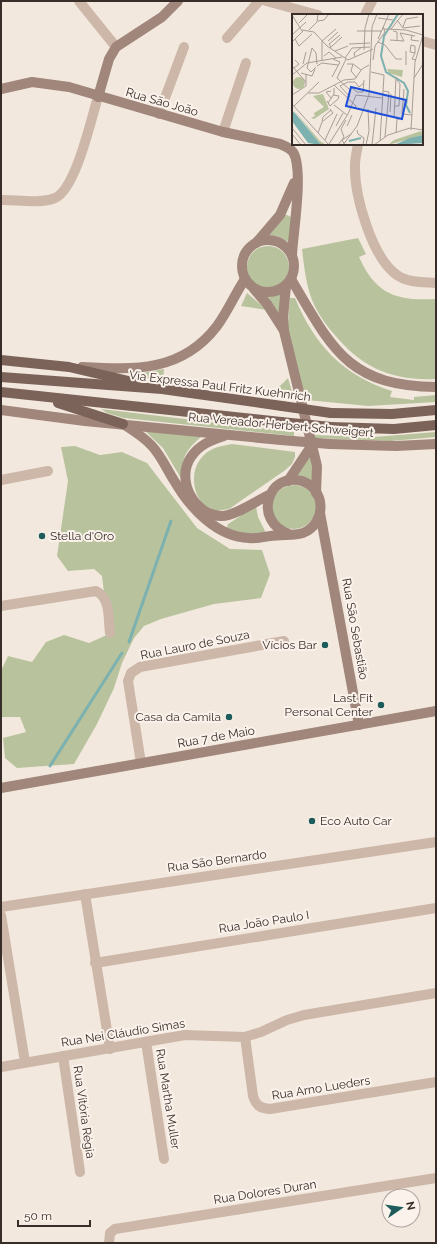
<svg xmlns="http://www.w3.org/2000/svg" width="437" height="1244" font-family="Raleway,sans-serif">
  <rect width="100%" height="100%" fill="#f3e8de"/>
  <g fill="#b8c39d">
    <polygon points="285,214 291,217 289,242 277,236 267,235"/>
    <path d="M358,238L366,254L359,257C376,295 397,301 436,299V379C392,381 362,368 334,334C325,324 317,312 312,300C306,284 304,266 302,249Z"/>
    <circle cx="268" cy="267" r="21"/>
    <polygon points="282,292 280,315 266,295"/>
    <polygon points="247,293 267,310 241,306"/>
    <path d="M290,298H295C314,344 343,376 392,391L390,397L414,400V397L436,395V402L368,406L307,400L304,397L287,334Z"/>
    <polygon points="164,369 163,381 140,377 136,374"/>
    <polygon points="288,378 293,395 274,392"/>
    <polygon points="101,409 294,432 294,436 124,418 107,413"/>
    <path d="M144,430L201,437C184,452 182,457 182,480L163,448Z"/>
    <polygon points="436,432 436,437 391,441 314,438 314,435 374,437"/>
    <path d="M232,444L295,452V457L292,464L284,471L229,509L215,511C211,508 205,506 202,503C191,489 191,467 204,455C212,447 222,446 232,444Z"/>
    <polygon points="75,446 100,455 122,452 147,463 197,528 230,549 262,550 270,574 261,598 214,604 161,619 144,626 134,638 122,663 114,688 97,724 74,764 17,768 5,758 3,738 26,732 20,717 1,717 1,671 8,656 32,662 46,642 64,635 89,643 109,634 102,576 94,569 68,571 57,556 68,481 61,447"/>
    <polygon points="309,455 311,455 315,484 298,475"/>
    <circle cx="294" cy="507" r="22"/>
    <polygon points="256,506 258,517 266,533 244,535 227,528 228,524"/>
  </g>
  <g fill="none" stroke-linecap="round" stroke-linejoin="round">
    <g stroke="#7cb1b0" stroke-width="3">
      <polyline points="129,642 171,521"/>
      <polyline points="50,766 122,653"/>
    </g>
    <g stroke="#ccb7a9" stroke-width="10">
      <polyline points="79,1 116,47"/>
      <polyline points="266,1 318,15"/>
      <polyline points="365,15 372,1"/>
      <polyline points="227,38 259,1"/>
      <polyline points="422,41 436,45"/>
      <polyline points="159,114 184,47"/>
      <polyline points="223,132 246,63"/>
      <path d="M358,144C357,151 355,158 355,165C354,195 372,258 397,275C408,283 424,282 436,283"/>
      <path d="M3,200C18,200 40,204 55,198C76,189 91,119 98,97"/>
      <polyline points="1,480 48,471"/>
      <path d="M1,606L96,591C111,598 108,619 110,633"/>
      <polyline points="141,763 128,681 131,673 140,667 284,641"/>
      <polyline points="85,894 110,1049"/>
      <polyline points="1,907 436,842"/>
      <polyline points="1,915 25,1062"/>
      <polyline points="95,963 436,908"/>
      <path d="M245,1037L253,1096C256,1105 259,1108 270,1109L436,1082"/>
      <polyline points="146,1042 164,1159"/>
      <polyline points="63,1056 80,1172"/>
      <polyline points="1,1067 185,1035 245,1037 261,1032 287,1020 304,1015 436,993"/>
      <polyline points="109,1243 110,1233 115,1229 436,1178"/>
    </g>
    <g stroke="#a0867b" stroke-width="10">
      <path d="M1,89L32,82L69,87L223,132L280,144C285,146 290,148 293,152C304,169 293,233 292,255"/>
      <polyline points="98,97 109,59 116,47 162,17 178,1"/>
      <circle cx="268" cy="266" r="26"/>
      <polyline points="256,243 280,215 294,183"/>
      <path d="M291,279C332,348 347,386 436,387"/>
      <polyline points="286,286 283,318 284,331 317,466 316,493"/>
      <polyline points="254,289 267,304 283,329"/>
      <path d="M82,367C135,370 182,372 217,326C228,311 235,294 245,279"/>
      <polyline points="1,410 85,421 281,440"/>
      <path d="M123,424C134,431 144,437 152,446C162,457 167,470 175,482C190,508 217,537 249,538C257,539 263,537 270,536C281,534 294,536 303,533C327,523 326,489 302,481C268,471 252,521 289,534"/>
      <path d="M224,436C211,440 199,445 191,457C175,480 195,516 222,516C235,516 256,501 269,495"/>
      <polyline points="330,444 396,446 436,444"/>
      <polyline points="288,481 312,445"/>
      <polyline points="320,513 359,725"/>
      <polyline points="1,788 436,711"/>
    </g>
    <g stroke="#7b635a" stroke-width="10">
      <polyline points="1,360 69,367 133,382"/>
      <polyline points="1,377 162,389 282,406"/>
      <polyline points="1,392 281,422"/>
      <polyline points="58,403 123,424"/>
      <polyline points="331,413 392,414 436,410"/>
      <polyline points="331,427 394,429 436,425"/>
    </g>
    <polyline stroke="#a0867b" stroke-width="10" points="281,440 330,444"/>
    <g stroke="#7b635a" stroke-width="10">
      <polyline points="282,406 331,413"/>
      <polyline points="281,422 331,427"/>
    </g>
  </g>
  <g fill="#1e5b5b" stroke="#faf2eb" stroke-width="1.5">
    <circle cx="42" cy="536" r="4"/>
    <circle cx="325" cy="645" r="4"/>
    <circle cx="381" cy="705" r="4"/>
    <circle cx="229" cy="717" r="4"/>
    <circle cx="312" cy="821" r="4"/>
  </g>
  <g text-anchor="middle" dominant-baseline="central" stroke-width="4" stroke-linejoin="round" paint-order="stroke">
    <g font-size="12" fill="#392d29" stroke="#faf2eb">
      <text transform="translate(162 102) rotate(16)">Rua São João</text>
      <text transform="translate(220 386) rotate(7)">Via Expressa Paul Fritz Kuehnrich</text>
      <text transform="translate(281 425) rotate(5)">Rua Vereador Herbert Schweigert</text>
      <text transform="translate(355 629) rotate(80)">Rua São Sebastião</text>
      <text transform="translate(195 645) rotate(-11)">Rua Lauro de Souza</text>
      <text transform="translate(216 737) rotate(-10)">Rua 7 de Maio</text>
      <text transform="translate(217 861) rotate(-8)">Rua São Bernardo</text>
      <text transform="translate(264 922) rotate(-9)">Rua João Paulo I</text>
      <text transform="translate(123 1033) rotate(-9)">Rua Nei Cláudio Simas</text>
      <text transform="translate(321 1088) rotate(-9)">Rua Arno Lueders</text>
      <text transform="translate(168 1099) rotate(81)">Rua Martha Muller</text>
      <text transform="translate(84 1112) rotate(82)">Rua Vitória Régia</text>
      <text transform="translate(265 1192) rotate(-9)">Rua Dolores Duran</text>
    </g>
    <g font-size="12" fill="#392d29" stroke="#faf2eb" text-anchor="end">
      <text x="50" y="536" text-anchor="start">Stella d'Oro</text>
      <text x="317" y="645">Vícios Bar</text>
      <text x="373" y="698">Last Fit<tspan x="373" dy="14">Personal Center</tspan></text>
      <text x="221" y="717">Casa da Camila</text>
      <text x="320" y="821" text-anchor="start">Eco Auto Car</text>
    </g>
  </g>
  <g transform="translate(292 14)">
    <rect width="131" height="131" fill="#f3e8de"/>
    <path d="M95,55L111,56L110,63L97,59ZM1 69a6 6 0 1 1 12 0a6 6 0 1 1-12 0ZM31,80L37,95L22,105L19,104L23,102L22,99L32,93L21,82ZM0,94L28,127L34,131H29L25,126ZM129,117L131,121L96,131L102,126Z" fill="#b8c39d"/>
    <path d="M0,97L3,99L29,131L16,129L0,107ZM131,121V129L102,131L118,124Z" fill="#7cb1b0"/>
    <path fill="none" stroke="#7cb1b0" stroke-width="2" d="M106,0L92,22L89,42L94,58L112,69L116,77L114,91L118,99M57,127L69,124"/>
    <path fill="none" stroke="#a99d96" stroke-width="1" d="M131,0V18M0,1L10,17M86,4L101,6M105,6L111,14L128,12M26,7L32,6L37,0M7,9L16,0M111,13L114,5L126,3M92,15L114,16L131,21M99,15L111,0M10,16L22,18L35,32L56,46L81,35M17,16L25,8L26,0M65,17H90M101,17L105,18V27M0,21L14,8M120,21L119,26L127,27M3,25L7,32L20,20M86,25L97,0M98,26L112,27L108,19L123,22M30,27V46M30,27L44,15M36,27L46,18M0,28L11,17M86,28L93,31L104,45H110M57,30L78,29M39,33L37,30L48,21M38,34L50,23M72,36L73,14L77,0M43,37L56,32M123,39L118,38L119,31L123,32V39L120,45L124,46M32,42L37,38L44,44M63,43L62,39L70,33M53,44L60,34L78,33M54,45L45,64L59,77M81,46L83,32L93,18L91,13M11,50L14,38M55,50H61L69,56M61,50L59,57L65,64M114,51V37M0,52L14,68M25,52L30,49L46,51M24,53L19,58L15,54L20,34L24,39L25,50M2,54L7,50L3,46M79,58L92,61L88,127M9,59L20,62L23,55M0,61L15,49L50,43M40,63L48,48L41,45M122,64L131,50M42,71L64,92L63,94M60,74L65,78H71L72,66M112,75L110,100L120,101M91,77L97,78L93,123M16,79H27L52,66L63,65L70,55L77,51M0,81L14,72V60M58,83L48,72L56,68H63L67,73L72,69M39,84L34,78L39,77M35,87L38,92L46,85L47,82L41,81M36,89L42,80V74M0,90L37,131M42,91L55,101M2,92L27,68M103,92H107L108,70L105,66M98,98L99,80M102,104L104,63M30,107L31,103L39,96M44,112L51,99M55,112L60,101M0,114L14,131M65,116L66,120L72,124L71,131M119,116L123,48L131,21M26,119L30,108L41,99L38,95M104,119L105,105H107M0,120L9,131M33,126L45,100M37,130L56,100L64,81L90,84M46,131L52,123L49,115L54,106M51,131L65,112L77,81L80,13L85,0M53,131L50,126L59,120M74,131L77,117L76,95M80,131L84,94M82,131L96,121L118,114L131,116"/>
    <path fill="#1d4ed8" fill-opacity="0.15" stroke="#1d4ed8" stroke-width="2" d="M59,73L114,86L110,105L54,92Z"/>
    <rect width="131" height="131" fill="none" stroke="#392d29" stroke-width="2"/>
  </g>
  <rect width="437" height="1244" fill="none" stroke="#392d29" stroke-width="4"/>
  <g transform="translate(401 1208) rotate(77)"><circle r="19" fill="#faf2eb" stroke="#ada39d"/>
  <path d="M0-3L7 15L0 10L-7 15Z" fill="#1e5b5b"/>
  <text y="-6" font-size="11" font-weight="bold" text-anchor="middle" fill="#392d29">N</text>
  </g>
  <path d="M18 1220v6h72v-6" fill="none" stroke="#392d29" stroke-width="2"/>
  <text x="24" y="1220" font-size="12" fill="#392d29" stroke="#faf2eb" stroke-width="3" paint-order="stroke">50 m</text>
</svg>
